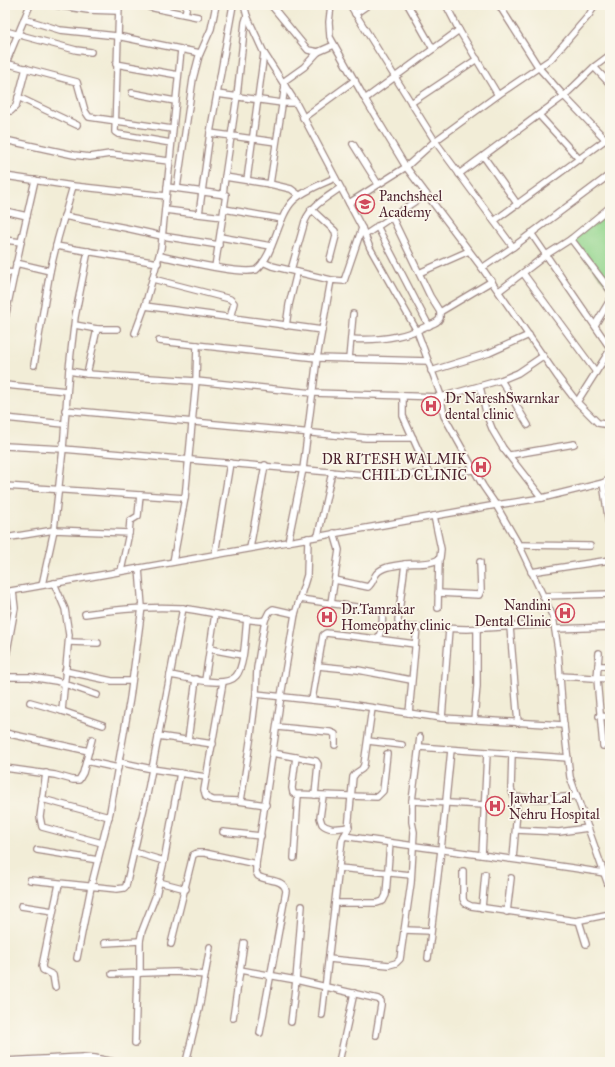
<svg xmlns="http://www.w3.org/2000/svg" width="615" height="1067" font-family="'IM FELL Great Primer',serif">
  <rect width="100%" height="100%" fill="#fbf7ec"/>
  <filter id="ink" filterUnits="userSpaceOnUse"><feTurbulence type="fractalNoise" baseFrequency=".025" numOctaves="2"/><feDisplacementMap in="SourceGraphic" scale="8" xChannelSelector="R" yChannelSelector="G"/><feConvolveMatrix kernelMatrix="1 2 1 2 8 2 1 2 1" color-interpolation-filters="sRGB"/></filter>
  <filter id="wash" filterUnits="userSpaceOnUse"><feTurbulence type="fractalNoise" baseFrequency=".012" numOctaves="4" result="noise"/><feDisplacementMap in="SourceGraphic" scale="16" xChannelSelector="R" yChannelSelector="G"/><feGaussianBlur stdDeviation="0.9" result="paint"/><feColorMatrix in="noise" values="0 0 0 0 0 0 0 0 0 0 0 0 0 0 0 0 0 1.4 0 .05"/><feComposite in="paint" operator="in"/></filter>
  <g filter="url(#wash)">
    <rect width="100%" height="100%" fill="#f2edd7"/>
    <polygon fill="#93d58c" stroke="#6e7a5c" points="610,207 610,290 571,239"/>
  </g>
  <g filter="url(#ink)">
    <g fill="none" stroke-linecap="round" stroke-linejoin="round">
      <defs>
        <g id="minor">
          <polyline points="55,5 88,10 117,11"/>
          <polyline points="119,5 115,132 118,134 171,143"/>
          <polyline points="146,5 149,7 198,17"/>
          <polyline points="244,5 247,16 264,53 296,103 362,228 370,248 417,331 440,393 444,416 483,486 496,505 519,545 553,617 558,650 563,717 570,777 610,890"/>
          <polyline points="271,5 308,50 318,52 334,45"/>
          <polyline points="331,5 329,22 330,37 365,99 406,167 482,268 557,376 577,402 598,423 610,425"/>
          <polyline points="350,5 435,141 513,247"/>
          <polyline points="408,5 433,49"/>
          <polyline points="446,5 459,30 498,95"/>
          <polyline points="499,5 539,68 564,96 610,144"/>
          <polyline points="185,14 187,5"/>
          <polyline points="355,14 368,5"/>
          <polyline points="24,19 60,30 117,36 200,53"/>
          <polyline points="5,31 76,50 91,52"/>
          <polyline points="5,63 77,82 85,111 89,117 172,129"/>
          <polyline points="6,63 30,5"/>
          <polyline points="116,64 178,75"/>
          <polyline points="594,67 610,84"/>
          <polyline points="283,82 304,67 318,52"/>
          <polyline points="132,93 175,101"/>
          <polyline points="217,94 282,103 296,103"/>
          <polyline points="18,97 77,125"/>
          <polyline points="365,99 459,30"/>
          <polyline points="411,103 477,59"/>
          <polyline points="5,111 11,111 16,106 26,68"/>
          <polyline points="539,115 580,160"/>
          <polyline points="303,118 355,80"/>
          <polyline points="210,133 276,142"/>
          <polyline points="5,140 74,155 90,157 110,154 169,161"/>
          <polyline points="353,144 378,184"/>
          <polyline points="484,157 518,205"/>
          <polyline points="459,174 564,96 594,67 610,55"/>
          <polyline points="5,176 73,186 166,196"/>
          <polyline points="225,177 237,96 245,22 247,16"/>
          <polyline points="247,180 264,53"/>
          <polyline points="270,184 285,86"/>
          <polyline points="167,187 226,195 215,267"/>
          <polyline points="177,188 193,79 199,56 211,29 216,5"/>
          <polyline points="223,195 225,177 270,184 291,189 299,195"/>
          <polyline points="349,203 406,167 435,141 498,95 551,59 589,15 595,5"/>
          <polyline points="224,209 282,219"/>
          <polyline points="311,209 335,231 336,236 330,259"/>
          <polyline points="165,210 223,217"/>
          <polyline points="5,211 27,216"/>
          <polyline points="199,214 210,133 233,5"/>
          <polyline points="64,216 126,228 162,236 219,245"/>
          <polyline points="494,221 605,140"/>
          <polyline points="377,226 429,326"/>
          <polyline points="531,233 610,348"/>
          <polyline points="365,235 426,194"/>
          <polyline points="220,237 271,246"/>
          <polyline points="571,239 610,290"/>
          <polyline points="5,240 21,242"/>
          <polyline points="56,246 158,263"/>
          <path d="M160,256C179,260 241,275 256,270C275,255 277,216 294,200C305,190 322,184 335,178"/>
          <polyline points="263,262 272,266 331,280"/>
          <polyline points="16,263 50,271"/>
          <polyline points="482,268 513,247 608,176 610,178"/>
          <path d="M291,270L305,221C312,205 326,198 340,188"/>
          <polyline points="5,272 14,273"/>
          <polyline points="419,273 469,251"/>
          <polyline points="523,273 596,372"/>
          <polyline points="153,279 230,299 234,303 230,318"/>
          <polyline points="499,291 546,255 571,239 610,207"/>
          <polyline points="145,306 322,330"/>
          <polyline points="440,312 492,281"/>
          <polyline points="5,318 21,242 35,180"/>
          <polyline points="75,325 97,329 117,329"/>
          <polyline points="595,325 610,300"/>
          <polyline points="286,326 289,305 297,272"/>
          <polyline points="135,333 145,306 161,248 181,50"/>
          <path d="M351,339C377,341 404,337 427,326C432,324 438,323 440,318V312L430,296L392,217"/>
          <polyline points="159,341 317,358 428,361"/>
          <polyline points="349,359 353,314"/>
          <polyline points="34,365 50,271 58,238 73,186"/>
          <polyline points="69,371 87,374 196,381 313,393 441,397 501,380 518,373 543,356"/>
          <polyline points="431,371 489,353 529,335"/>
          <polyline points="87,374 97,329"/>
          <polyline points="501,380 528,425"/>
          <polyline points="5,385 67,391"/>
          <polyline points="480,387 487,416 493,431 503,448 542,498"/>
          <polyline points="403,396 403,416 429,474"/>
          <polyline points="577,402 610,350"/>
          <polyline points="65,410 366,438 413,438"/>
          <polyline points="5,418 64,424"/>
          <polyline points="5,446 63,449 364,475 429,474 474,470"/>
          <polyline points="510,455 574,444"/>
          <polyline points="603,483 610,531"/>
          <polyline points="5,486 185,498"/>
          <path d="M434,516L441,549L440,558C433,565 415,563 405,564L398,620L399,625L403,627L467,629L554,624"/>
          <polyline points="318,536 332,472"/>
          <polyline points="5,538 54,530 129,533"/>
          <polyline points="288,542 303,469 317,358 331,280 344,281 362,228"/>
          <polyline points="519,545 590,546"/>
          <polyline points="250,548 265,465"/>
          <polyline points="215,554 230,463"/>
          <polyline points="173,562 185,498 196,381 197,345"/>
          <polyline points="121,571 129,533 130,521 138,516 140,495"/>
          <polyline points="531,572 610,560"/>
          <path d="M335,580L368,587C372,584 373,580 375,576C380,566 395,566 405,564"/>
          <polyline points="54,583 65,609 69,635 62,711"/>
          <polyline points="42,585 54,530 63,449 69,369 75,317 88,251"/>
          <polyline points="5,592 496,505 542,498 603,483 610,479"/>
          <polyline points="438,593 479,595 481,590 480,562"/>
          <polyline points="543,596 610,594"/>
          <path d="M300,599L377,610L381,611C384,617 382,633 377,639L326,633L323,635L312,700"/>
          <polyline points="331,603 339,550 334,533"/>
          <polyline points="438,608 439,559"/>
          <path d="M85,614C117,609 149,606 181,608C207,611 234,619 260,621L265,620L269,612L273,609L295,614"/>
          <polyline points="510,627 518,723"/>
          <polyline points="555,629 610,627"/>
          <polyline points="377,639 415,644"/>
          <polyline points="69,642 98,643"/>
          <polyline points="210,649 242,655"/>
          <polyline points="599,653 597,679 603,746"/>
          <polyline points="5,662 15,608 13,591"/>
          <polyline points="318,666 358,670 411,680"/>
          <polyline points="598,666 610,666"/>
          <polyline points="65,671 112,681 132,681"/>
          <path d="M170,675C185,677 225,689 236,676C245,666 245,634 247,619"/>
          <polyline points="560,676 610,679"/>
          <polyline points="5,677 30,677 56,681 97,695"/>
          <polyline points="205,680 215,614"/>
          <polyline points="223,682 204,790 206,797 213,800 238,801 266,805"/>
          <polyline points="256,694 348,704 442,718 564,725"/>
          <polyline points="30,702 62,711 103,725"/>
          <polyline points="409,713 417,627"/>
          <polyline points="599,716 610,717"/>
          <polyline points="442,718 449,629"/>
          <polyline points="474,720 477,686 477,629"/>
          <polyline points="277,727 330,732 335,734 335,745"/>
          <polyline points="5,733 89,751"/>
          <polyline points="158,736 213,744"/>
          <polyline points="188,740 196,679"/>
          <polyline points="368,741 402,745"/>
          <polyline points="419,747 568,758"/>
          <polyline points="273,753 316,761 318,764 315,795"/>
          <polyline points="512,754 511,789 516,802 517,811 513,859"/>
          <polyline points="296,757 292,788 293,793 295,794 377,797 383,791 387,754"/>
          <polyline points="86,761 118,768"/>
          <polyline points="119,762 152,769 206,777"/>
          <polyline points="5,768 55,775 73,780 79,780 83,773 92,739"/>
          <polyline points="46,773 40,817 42,827 102,843"/>
          <path d="M323,796L320,818L322,824C329,831 339,828 349,827"/>
          <polyline points="514,797 539,799 577,796"/>
          <polyline points="42,799 109,817"/>
          <polyline points="241,801 251,735 256,694 257,668 265,620"/>
          <polyline points="412,801 484,805"/>
          <polyline points="516,830 559,832 588,828"/>
          <polyline points="223,832 261,836"/>
          <path d="M344,836C431,849 518,859 604,873"/>
          <polyline points="37,850 98,860"/>
          <polyline points="134,852 164,861"/>
          <polyline points="482,855 487,753"/>
          <polyline points="294,858 298,795"/>
          <polyline points="339,868 411,875"/>
          <polyline points="463,871 463,899 465,903 471,906 576,921 610,914"/>
          <polyline points="30,880 117,889 124,888 126,886 147,795 183,608"/>
          <polyline points="159,882 186,889"/>
          <polyline points="335,903 377,903 383,901 386,895 390,843"/>
          <polyline points="21,906 53,911"/>
          <polyline points="482,908 485,874"/>
          <polyline points="507,912 511,878"/>
          <polyline points="579,921 586,944"/>
          <polyline points="405,930 431,931"/>
          <polyline points="105,943 140,941"/>
          <polyline points="171,944 193,855 197,853 205,853 256,864"/>
          <polyline points="77,958 91,887 110,812 130,698 142,607 139,568"/>
          <polyline points="428,958 441,850 451,750"/>
          <polyline points="329,959 389,965 396,963 400,959 411,883 414,832 412,822 412,801 420,737"/>
          <polyline points="240,970 296,980 378,999 381,1001 381,1005 376,1035"/>
          <polyline points="140,973 140,941 142,931 156,895 164,861 180,773"/>
          <polyline points="112,974 176,972 205,975"/>
          <polyline points="55,987 53,975 43,970 42,966 59,884"/>
          <polyline points="322,1015 342,840 348,829 353,777 356,773 362,769 364,765 372,708"/>
          <polyline points="233,1018 244,943"/>
          <polyline points="291,1022 296,980 302,906"/>
          <path d="M260,1033L286,891C284,878 267,882 258,876L256,872V864L281,696L295,614L307,575L308,538"/>
          <polyline points="135,1043 137,973"/>
          <polyline points="5,1061 83,1057 95,1058 114,1062"/>
          <polyline points="186,1062 199,1009 210,947"/>
          <polyline points="339,1062 354,993"/>
        </g>
      </defs>
      <use href="#minor" stroke="#9e8681" stroke-width="8"/>
      <use href="#minor" stroke="#fff" stroke-width="5.5"/>
    </g>
  </g>
  <defs>
    <symbol id="school-ring" viewBox="-11 -11 22 22"><circle r="9.5" fill="#fbf7ec" stroke="#d1495b" stroke-width="1.5"/><path d="M0-5L7-2L0 1L-7-2ZM-4 1L0 2.5L4 1V4Q0 6-4 4Z" fill="#d1495b"/></symbol>
    <symbol id="hospital-ring" viewBox="-11 -11 22 22"><circle r="9.5" fill="#fbf7ec" stroke="#d1495b" stroke-width="1.5"/><path d="M-5-5h3v3.5h4V-5h3V5h-3V1.5h-4V5h-3Z" fill="#d1495b"/></symbol>
  </defs>
  <g fill-rule="evenodd">
    <use href="#school-ring" x="354" y="193" width="22" height="22"/>
    <use href="#hospital-ring" x="420" y="395" width="22" height="22"/>
    <use href="#hospital-ring" x="470" y="456" width="22" height="22"/>
    <use href="#hospital-ring" x="554" y="602" width="22" height="22"/>
    <use href="#hospital-ring" x="316" y="606" width="22" height="22"/>
    <use href="#hospital-ring" x="484" y="795" width="22" height="22"/>
  </g>
  <g text-anchor="middle" dominant-baseline="central" stroke-width="3.5" stroke-linejoin="round" paint-order="stroke">
    <g font-size="14" fill="#4a1f2b" stroke="#fbf7ec" text-anchor="start">
      <text x="379" y="196">Panchsheel<tspan x="379" dy="16">Academy</tspan></text>
      <text x="445" y="398">Dr NareshSwarnkar<tspan x="445" dy="16">dental clinic</tspan></text>
      <text x="467" y="459" text-anchor="end">DR RITESH WALMIK<tspan x="467" dy="16">CHILD CLINIC</tspan></text>
      <text x="551" y="605" text-anchor="end">Nandini<tspan x="551" dy="16">Dental Clinic</tspan></text>
      <text x="341" y="609">Dr.Tamrakar<tspan x="341" dy="16">Homeopathy clinic</tspan></text>
      <text x="509" y="798">Jawhar Lal<tspan x="509" dy="16">Nehru Hospital</tspan></text>
    </g>
  </g>
  <rect width="615" height="1067" fill="none" stroke="#fbf7ec" stroke-width="20"/>
</svg>
